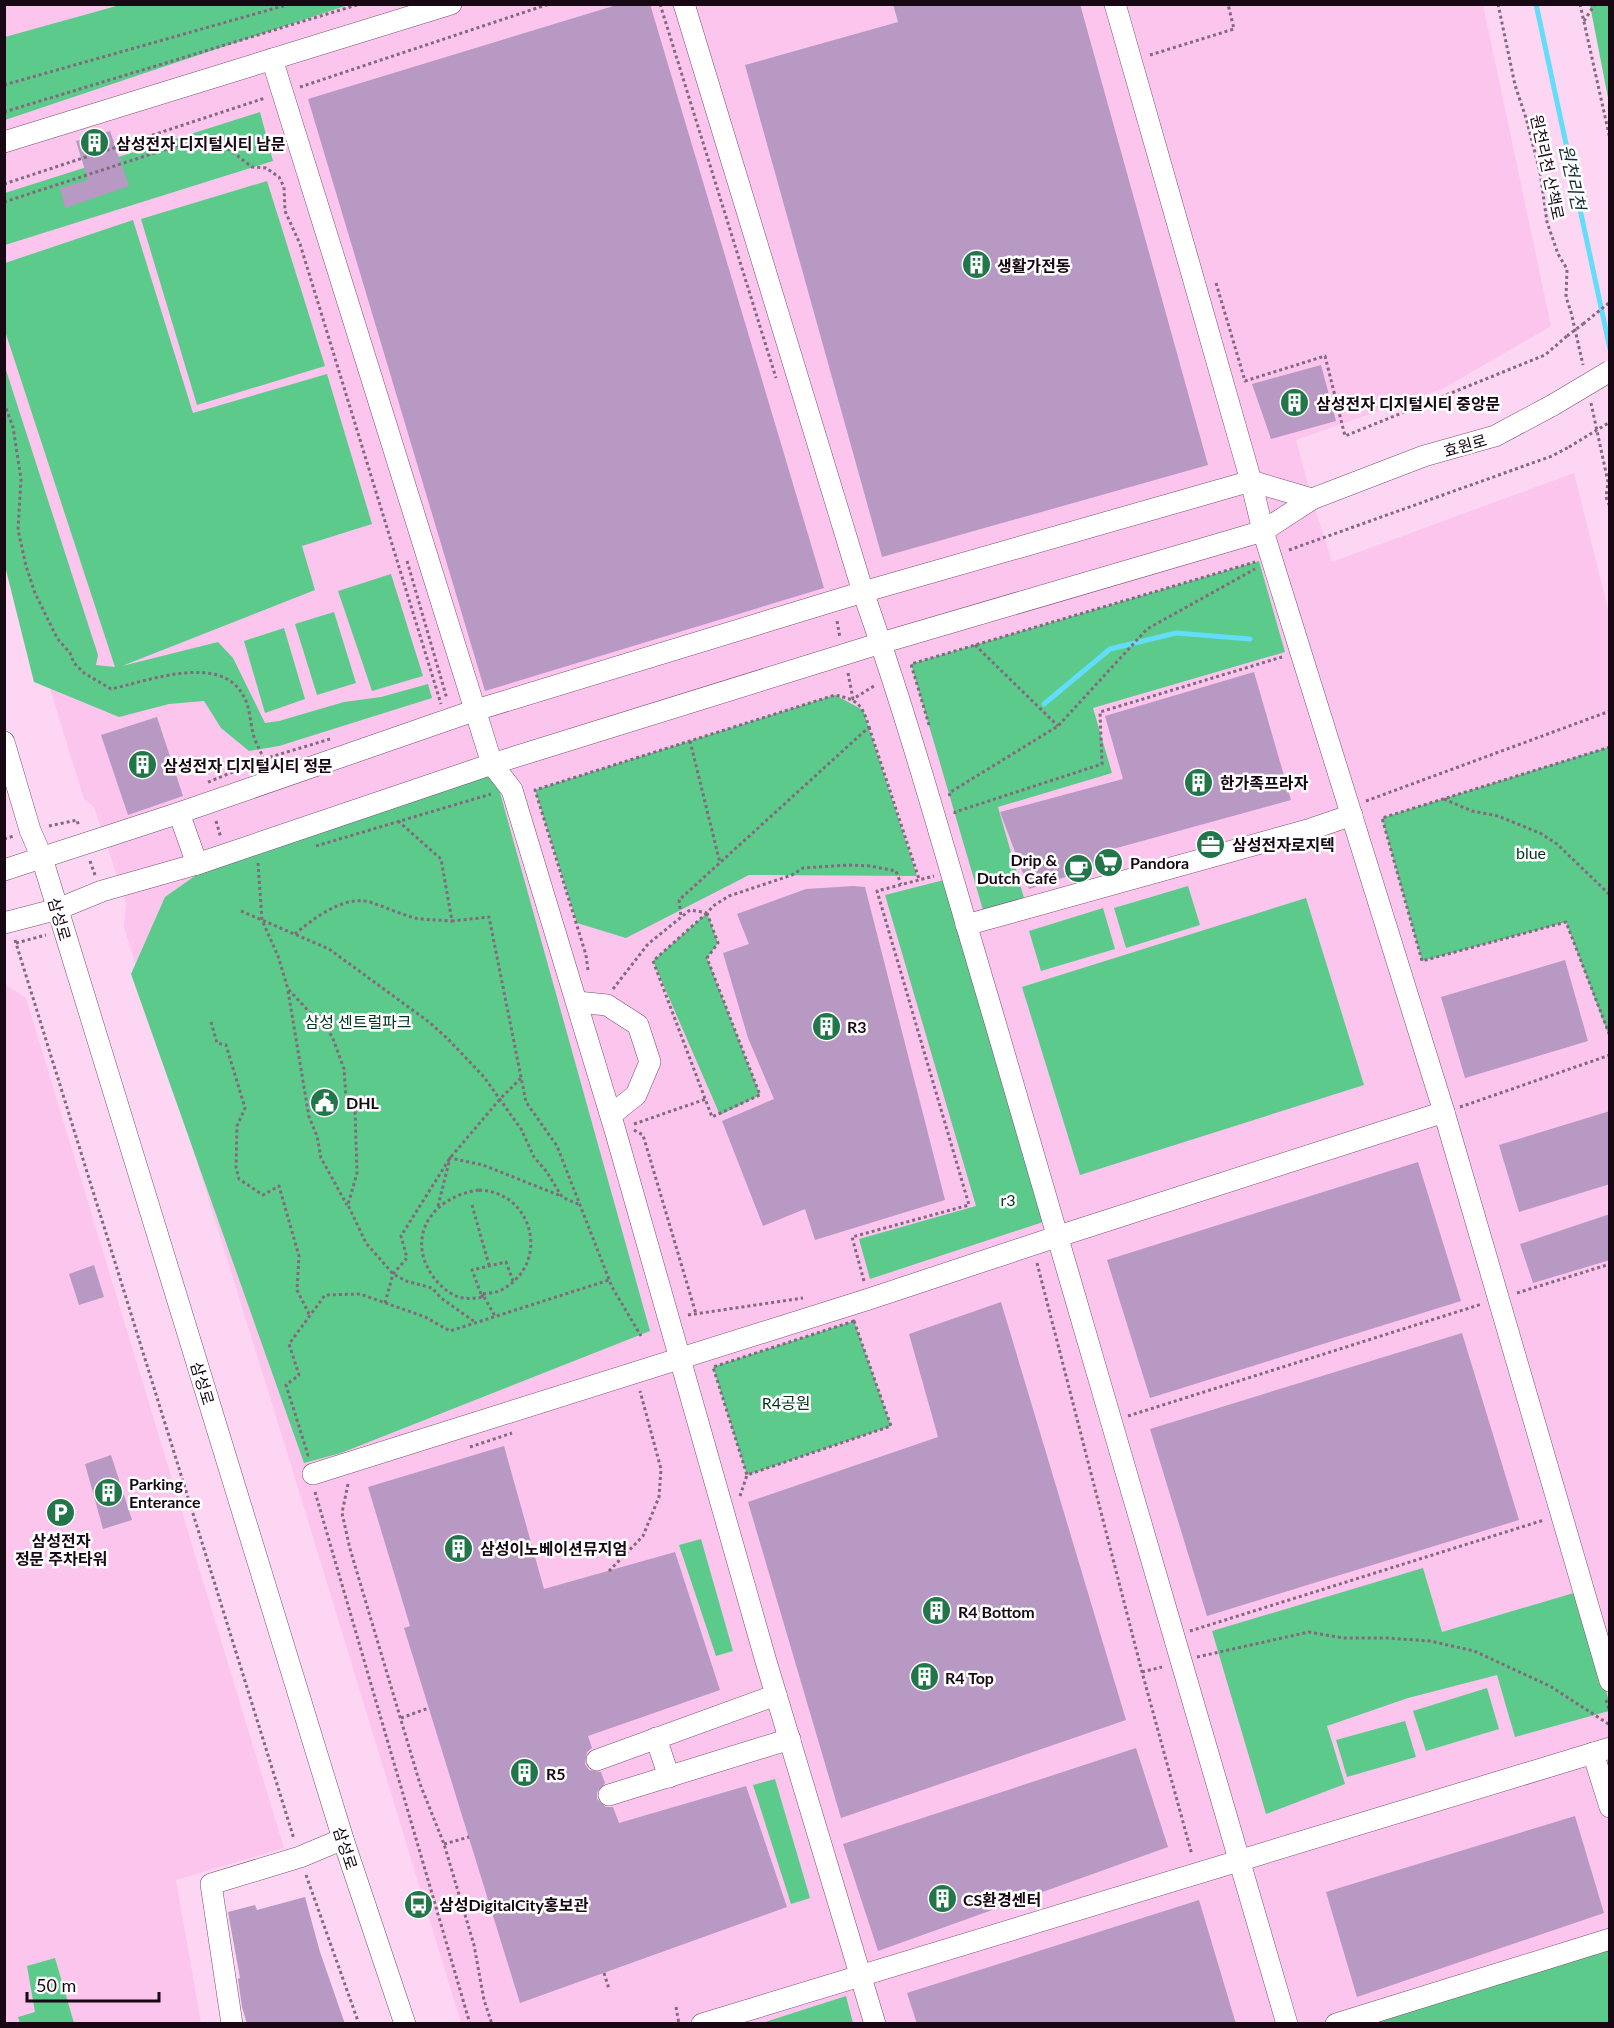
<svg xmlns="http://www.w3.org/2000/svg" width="1614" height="2028" font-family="Lato,'Noto Sans KR',sans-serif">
  <rect width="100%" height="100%" fill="#fcd6f2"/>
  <g fill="#fbc5ed">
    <polygon points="4,5 1483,5 1551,326 1444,388 1296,440 1312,499 1332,562 1574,473 1609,613 1609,2023 461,2023 292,1468 124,927 126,903 94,807 84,799 5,543"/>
    <polygon points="4,984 26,998 284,1848 176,1880 201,2023 5,2023"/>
  </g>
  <g fill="#5cca8b">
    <polygon points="120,5 120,4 348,5 5,120 5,37"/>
    <polygon points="1590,5 1609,5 1609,103"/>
    <polygon points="260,112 273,161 5,245 5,193"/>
    <polygon points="267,181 325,366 197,405 141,219"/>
    <polygon points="133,220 193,413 327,374 372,524 302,546 315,590 122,666 218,642 233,658 265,723 279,721 344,702 381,697 428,684 432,698 279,746 249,751 221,728 204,701 169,704 119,717 34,682 5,566 5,367 98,655 96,665 115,667 5,331 5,263"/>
    <polygon points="1259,561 1285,652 1093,708 1112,773 998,807 1024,898 983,910 911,664"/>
    <polygon points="391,574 423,676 372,691 338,591"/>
    <polygon points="334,612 356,683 317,695 295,624"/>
    <polygon points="284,628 305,699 265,713 244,641"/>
    <polygon points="835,695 863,710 917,876 749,875 626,938 577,923 535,790"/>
    <polygon points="1609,747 1610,747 1609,1036 1566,922 1422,961 1382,818"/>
    <polygon points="492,764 650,1331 341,1453 304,1463 131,974 165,897 226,854"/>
    <polygon points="944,880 1049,1220 870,1279 859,1239 976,1206 885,895"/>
    <polygon points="1188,886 1200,925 1126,948 1114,908"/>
    <polygon points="1306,898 1364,1085 1080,1175 1022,987"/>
    <polygon points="1103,908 1115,949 1041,971 1029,931"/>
    <polygon points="707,913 718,943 707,958 760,1095 720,1115 653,961"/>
    <polygon points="854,1321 891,1426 747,1475 713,1367"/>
    <polygon points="701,1539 733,1651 716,1656 679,1545"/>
    <polygon points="1423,1568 1442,1632 1577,1592 1609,1701 1609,1711 1515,1737 1497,1675 1408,1698 1327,1726 1345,1784 1266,1814 1212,1631"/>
    <polygon points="1487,1688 1499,1729 1426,1751 1413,1711"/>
    <polygon points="1405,1721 1416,1757 1347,1777 1336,1740"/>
    <polygon points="775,1779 810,1898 791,1904 753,1785"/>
    <polygon points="1609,1944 1609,2023 1342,2023"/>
    <polygon points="55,1958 74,2023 20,2023 18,2017 35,2012 27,1966"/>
    <polygon points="846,1996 853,2023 762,2023"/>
  </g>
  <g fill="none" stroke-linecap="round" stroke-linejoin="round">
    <g stroke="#62ddfa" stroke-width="5">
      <polyline points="1536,4 1610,349"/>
      <polyline points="1044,704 1110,649 1176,633 1250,639"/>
    </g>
  </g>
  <g fill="#b799c4">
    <polygon points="620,4 650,4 824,588 485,691 308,99"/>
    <polygon points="893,4 1080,4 1208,465 882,557 745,65 898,22"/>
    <polygon points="110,131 129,186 65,208 60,188 88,180 76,141"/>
    <polygon points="1321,365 1336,421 1271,439 1252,384"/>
    <polygon points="1254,672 1291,800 1095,854 1093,868 1029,889 1000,812 1123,779 1105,716"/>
    <polygon points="157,717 183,796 128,815 101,735"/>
    <polygon points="853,886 865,887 945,1200 815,1240 805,1209 763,1226 722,1121 774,1099 748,1038 723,953 749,944 737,914 806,889"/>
    <polygon points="1565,960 1588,1041 1465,1078 1441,997"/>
    <polygon points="1610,1111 1610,1184 1519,1212 1499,1145"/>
    <polygon points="1418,1162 1461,1301 1150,1398 1107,1260"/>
    <polygon points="1610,1214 1610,1260 1533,1283 1520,1244"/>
    <polygon points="94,1265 104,1297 79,1305 69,1274"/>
    <polygon points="1001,1302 1126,1720 841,1818 748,1502 938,1437 909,1334"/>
    <polygon points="1462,1333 1519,1520 1207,1616 1150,1429"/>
    <polygon points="504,1446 544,1589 675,1552 720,1690 588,1736 592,1748 587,1752 585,1764 589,1770 601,1772 605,1783 597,1792 597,1799 606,1807 613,1807 619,1823 746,1786 787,1907 520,2003 404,1628 410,1626 368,1487"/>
    <polygon points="111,1455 132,1520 103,1529 85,1464"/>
    <polygon points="1136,1748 1168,1847 878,1951 843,1844"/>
    <polygon points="1575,1816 1604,1913 1357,1997 1326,1892"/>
    <polygon points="305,1897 320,1952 345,2024 247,2024 242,2007 238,1979 240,1978 228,1912 255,1905 257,1910"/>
    <polygon points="1199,1900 1236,2024 917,2024 907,1993"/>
  </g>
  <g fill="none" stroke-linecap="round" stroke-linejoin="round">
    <defs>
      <g id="minor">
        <path d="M684,4L863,592C912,730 951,875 993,1015C1093,1351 1186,1688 1287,2024"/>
        <polyline points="1115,4 1251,481 1263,531 1444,1112 1610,1681"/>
        <polyline points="272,59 492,764 512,790 615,1130 765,1658 875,2024"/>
        <polyline points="4,142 451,4"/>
        <polyline points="4,742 30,830 42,858 343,1839 405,2024"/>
        <polyline points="179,813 197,864"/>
        <polyline points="4,870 179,813 476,710 863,592 1251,481 1312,499"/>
        <polyline points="4,923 58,909 102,891 197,864 492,764 881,643 1263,531 1312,499 1424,456 1495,436 1553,405"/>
        <polyline points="966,925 1311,829 1352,815"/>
        <polyline points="577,1002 607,1005 638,1025 650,1062 636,1095 611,1115"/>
        <polyline points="313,1474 869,1299 1059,1236 1444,1112"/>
        <polyline points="656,1738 669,1777"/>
        <polyline points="1593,1753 1610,1807"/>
        <polyline points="597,1760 776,1695"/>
        <polyline points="609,1795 790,1739"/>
        <polyline points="232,2024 211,1884 300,1857 343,1839"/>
        <polyline points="702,2024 1610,1748"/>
        <polyline points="1336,2024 1610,1939"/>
      </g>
    </defs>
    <use href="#minor" stroke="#79506f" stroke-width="22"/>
    <g stroke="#83697d" stroke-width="3" stroke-dasharray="3 3" stroke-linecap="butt">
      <polyline points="660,4 776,378"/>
      <polyline points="1498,4 1515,85 1526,118 1540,172 1547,222 1558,254 1567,269 1566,297 1571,312 1583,365"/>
      <polyline points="1580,4 1610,139"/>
      <polyline points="1584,21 1595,4"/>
      <polyline points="1150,55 1234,29 1228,4"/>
      <polyline points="4,85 290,4"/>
      <polyline points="300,87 549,4"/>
      <polyline points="4,112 360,4"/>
      <polyline points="4,184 265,98"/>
      <polyline points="4,202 182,144 197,141 208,142 230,150 252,167 266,168 279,177 284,187 285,211 300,244 441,704"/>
      <polyline points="1216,283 1245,381 1325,356 1345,436 1545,355 1567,336"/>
      <polyline points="1583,324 1610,302"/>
      <path d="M4,403L13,427L21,479L18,530L26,566L35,593L57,638L70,653L74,663L84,673L111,689C148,681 222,652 244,697C250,707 250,722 253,733C255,742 260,750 264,759L206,783"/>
      <polyline points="1591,403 1608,482 1606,497 1610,507"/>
      <polyline points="1289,550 1552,456 1569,447"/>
      <polyline points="407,561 447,699"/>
      <polyline points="837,621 840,638"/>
      <polyline points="975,645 1058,726"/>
      <polyline points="848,673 853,699 874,686"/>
      <polyline points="929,725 911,664 1255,562"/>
      <polyline points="869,727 919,879"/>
      <polyline points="690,741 720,863"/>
      <polyline points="1610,747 1382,818 1422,961 1566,922 1610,1036"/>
      <polyline points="264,759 330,739"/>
      <polyline points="950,796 949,793 1058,726 1147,629 1255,569"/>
      <polyline points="1444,799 1472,811 1498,816 1540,833 1557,844 1610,895"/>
      <polyline points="1366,801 1610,711"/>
      <polyline points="955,814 955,812 1102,764 1100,712 1282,657"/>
      <polyline points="216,821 221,838"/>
      <polyline points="398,821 441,859 452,921 489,917 526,1102 557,1146 612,1287 641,1336"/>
      <polyline points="49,826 77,820 79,827"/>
      <polyline points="4,839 14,836"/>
      <polyline points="316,846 491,794"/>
      <polyline points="90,861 95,875"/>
      <polyline points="258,863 262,920 278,956 288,989 332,1036 344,1069 346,1097 355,1110 357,1173 348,1205 366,1243 393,1274 406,1281 432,1288 441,1298 475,1322"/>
      <polyline points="241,911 329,949 429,1022 447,1038 484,1077 521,1129 534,1157 547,1172 562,1197 580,1205"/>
      <polygon points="707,913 718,943 707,958 760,1095 712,1117 653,961"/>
      <path d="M295,934C314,918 344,895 370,902C385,907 400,914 415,918C427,920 439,920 452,921"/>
      <polyline points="15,940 294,1839"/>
      <polyline points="16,943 46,935"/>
      <path d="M588,970L586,955L535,790L835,695C858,700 862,704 869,727L679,900L681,917"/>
      <polyline points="613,989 648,944 690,910 707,913 713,906 729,896 792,875 803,868 849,865 870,866 896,871 901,884"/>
      <polyline points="288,991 309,1117 317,1136 321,1158 347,1205"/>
      <polyline points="211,1022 217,1043 226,1045 245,1108 237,1126 236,1167 239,1179 263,1195 279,1186 299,1256 297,1290 309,1314"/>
      <polyline points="1460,1107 1610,1055"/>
      <polyline points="634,1124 706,1099"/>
      <polyline points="634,1130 643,1135 696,1314"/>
      <path d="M479,1190C533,1192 551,1262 503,1289C497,1293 488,1293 481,1294L484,1297C475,1298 465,1300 456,1296C447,1292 438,1284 432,1275C405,1235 434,1196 479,1190Z"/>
      <polyline points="472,1205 489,1265"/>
      <polyline points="438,1206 450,1158 483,1165 561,1196"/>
      <polyline points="1037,1263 1142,1672 1192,1855"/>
      <polyline points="864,1281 852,1237 969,1205 877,891 934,876"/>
      <polyline points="1517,1293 1610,1264"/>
      <polyline points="481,1294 472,1270 506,1262 513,1281"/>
      <polyline points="484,1297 495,1316"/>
      <polyline points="385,1303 393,1274 407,1258 401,1236 450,1158 500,1099 521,1078"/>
      <polyline points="688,1315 803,1298"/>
      <polygon points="854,1321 891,1426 747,1475 713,1367"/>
      <polyline points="1128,1416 1482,1304"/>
      <polyline points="470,1447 512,1433"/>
      <polyline points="309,1455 308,1455 286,1385 299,1375 289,1344 325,1295 360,1294 425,1317 450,1331 609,1280"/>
      <polyline points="348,1484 342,1513 350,1549 420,1784 444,1844 474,1945 484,2000 492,2024"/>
      <polyline points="315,1492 470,2024"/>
      <polyline points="740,1496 747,1475"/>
      <polyline points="609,1571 643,1536 659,1497 661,1469 640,1391"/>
      <polyline points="1190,1631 1544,1520"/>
      <polyline points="1197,1657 1309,1632 1343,1638 1387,1638 1430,1641 1474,1651 1550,1686 1610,1725"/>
      <polyline points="1142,1672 1162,1667"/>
      <polyline points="1606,1700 1610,1713"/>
      <polyline points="401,1718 429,1708"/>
      <polyline points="444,1844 469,1837"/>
      <polyline points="306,1875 359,2024"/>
      <polyline points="604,1973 609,1989"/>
      <polyline points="676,2007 679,2024"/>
    </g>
    <use href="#minor" stroke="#fff" stroke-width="21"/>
    <defs>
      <polyline id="minor-bridge" points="1553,405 1610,371"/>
    </defs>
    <use href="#minor-bridge" stroke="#79506f" stroke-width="22" stroke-linecap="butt"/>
    <g stroke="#83697d" stroke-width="3" stroke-dasharray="3 3" stroke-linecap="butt">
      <polyline points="1567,336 1583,324"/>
      <polyline points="1569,447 1610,422"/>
    </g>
    <use href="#minor-bridge" stroke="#fff" stroke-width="21"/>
  </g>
  <defs>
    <symbol id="building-disc" viewBox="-11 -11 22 22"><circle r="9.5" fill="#22774a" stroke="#fff"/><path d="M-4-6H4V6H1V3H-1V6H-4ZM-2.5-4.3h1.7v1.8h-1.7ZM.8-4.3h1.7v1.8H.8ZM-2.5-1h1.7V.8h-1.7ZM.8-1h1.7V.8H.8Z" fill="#fff"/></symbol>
    <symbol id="office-disc" viewBox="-11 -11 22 22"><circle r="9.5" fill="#22774a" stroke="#fff"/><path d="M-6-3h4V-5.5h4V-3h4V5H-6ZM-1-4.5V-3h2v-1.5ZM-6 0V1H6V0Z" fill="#fff"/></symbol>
    <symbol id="supermarket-disc" viewBox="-11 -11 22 22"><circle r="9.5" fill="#22774a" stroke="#fff"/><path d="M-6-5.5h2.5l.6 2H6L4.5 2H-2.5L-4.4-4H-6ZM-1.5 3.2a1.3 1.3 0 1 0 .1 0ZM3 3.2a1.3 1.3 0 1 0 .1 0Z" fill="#fff"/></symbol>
    <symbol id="cafe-disc" viewBox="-11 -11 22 22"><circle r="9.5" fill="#22774a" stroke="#fff"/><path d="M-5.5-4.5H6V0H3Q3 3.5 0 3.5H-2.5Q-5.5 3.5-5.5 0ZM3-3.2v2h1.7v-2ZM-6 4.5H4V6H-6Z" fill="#fff"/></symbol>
    <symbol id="civic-disc" viewBox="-11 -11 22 22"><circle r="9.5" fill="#22774a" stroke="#fff"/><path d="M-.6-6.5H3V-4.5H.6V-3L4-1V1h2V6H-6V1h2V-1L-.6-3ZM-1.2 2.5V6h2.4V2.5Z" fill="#fff"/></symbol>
    <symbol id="parking-disc" viewBox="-11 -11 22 22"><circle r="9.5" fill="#22774a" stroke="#fff"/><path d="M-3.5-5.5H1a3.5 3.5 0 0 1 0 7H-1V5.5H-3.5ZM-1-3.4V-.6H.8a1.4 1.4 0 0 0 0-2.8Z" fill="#fff"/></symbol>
    <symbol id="bus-disc" viewBox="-11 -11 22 22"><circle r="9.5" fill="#22774a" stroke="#fff"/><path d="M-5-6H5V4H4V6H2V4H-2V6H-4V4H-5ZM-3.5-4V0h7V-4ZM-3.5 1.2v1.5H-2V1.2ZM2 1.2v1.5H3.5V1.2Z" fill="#fff"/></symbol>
  </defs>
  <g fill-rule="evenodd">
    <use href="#building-disc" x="78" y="126" width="33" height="33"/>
    <use href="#building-disc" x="960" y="248" width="33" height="33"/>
    <use href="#building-disc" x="1278" y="386" width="33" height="33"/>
    <use href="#building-disc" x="126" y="748" width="33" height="33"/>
    <use href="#building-disc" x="1182" y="766" width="33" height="33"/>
    <use href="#office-disc" x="1194" y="828" width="33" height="33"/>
    <use href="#supermarket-disc" x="1092" y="846" width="33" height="33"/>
    <use href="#cafe-disc" x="1062" y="852" width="33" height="33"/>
    <use href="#building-disc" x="810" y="1010" width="33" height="33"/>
    <use href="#civic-disc" x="308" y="1086" width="33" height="33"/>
    <use href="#building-disc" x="92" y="1476" width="33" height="33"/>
    <use href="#parking-disc" x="44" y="1496" width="33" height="33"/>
    <use href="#building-disc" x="442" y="1532" width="33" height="33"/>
    <use href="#building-disc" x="920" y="1594" width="33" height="33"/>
    <use href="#building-disc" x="908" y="1660" width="33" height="33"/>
    <use href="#building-disc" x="508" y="1756" width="33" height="33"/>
    <use href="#building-disc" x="926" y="1882" width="33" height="33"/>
    <use href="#bus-disc" x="402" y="1888" width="33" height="33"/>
  </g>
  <g text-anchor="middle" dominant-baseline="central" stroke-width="5" stroke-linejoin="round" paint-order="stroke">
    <g font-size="16" font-weight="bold" fill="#170814" stroke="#fff" text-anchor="start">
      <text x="116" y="143">삼성전자 디지털시티 남문</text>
      <text x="997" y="265">생활가전동</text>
      <text x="1316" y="403">삼성전자 디지털시티 중앙문</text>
      <text x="163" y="765">삼성전자 디지털시티 정문</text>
      <text x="1220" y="782">한가족프라자</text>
      <text x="1232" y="844">삼성전자로지텍</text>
      <text x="1057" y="859" text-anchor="end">Drip &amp;<tspan x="1057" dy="18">Dutch Café</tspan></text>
      <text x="1130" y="862">Pandora</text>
      <text x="847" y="1026">R3</text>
      <text x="346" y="1102">DHL</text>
      <text x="129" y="1483">Parking<tspan x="129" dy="18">Enterance</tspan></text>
      <text x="61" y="1540" text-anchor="middle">삼성전자<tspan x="61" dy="18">정문 주차타워</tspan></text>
      <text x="480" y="1548">삼성이노베이션뮤지엄</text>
      <text x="958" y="1611">R4 Bottom</text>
      <text x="945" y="1677">R4 Top</text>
      <text x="546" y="1773">R5</text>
      <text x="963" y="1899">CS환경센터</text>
      <text x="439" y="1904">삼성DigitalCity홍보관</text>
    </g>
    <g font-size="16" fill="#170814" stroke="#fff">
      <text transform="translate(1548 167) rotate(78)">원천리천 산책로</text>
      <text transform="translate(1465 445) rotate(-16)">효원로</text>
      <text transform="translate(60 919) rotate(74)">삼성로</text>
      <text transform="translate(203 1383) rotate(73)">삼성로</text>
      <text transform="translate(346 1848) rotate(72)">삼성로</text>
    </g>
    <g font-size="16" fill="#00341b" stroke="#fff">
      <text x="1531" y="852">blue</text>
      <text x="358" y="1021">삼성 센트럴파크</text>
      <text x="1008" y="1199">r3</text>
      <text x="786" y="1402">R4공원</text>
    </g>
    <g font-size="18" font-style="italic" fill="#132e35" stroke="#fff">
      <text transform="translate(1573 177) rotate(78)">원천리천</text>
    </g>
  </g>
  <rect width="1614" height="2028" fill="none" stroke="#170814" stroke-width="12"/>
  <path d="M27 1992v9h132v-9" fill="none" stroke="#170814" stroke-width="3"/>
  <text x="36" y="1992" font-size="18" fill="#170814" stroke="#ffffff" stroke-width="4.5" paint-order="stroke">50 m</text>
</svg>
